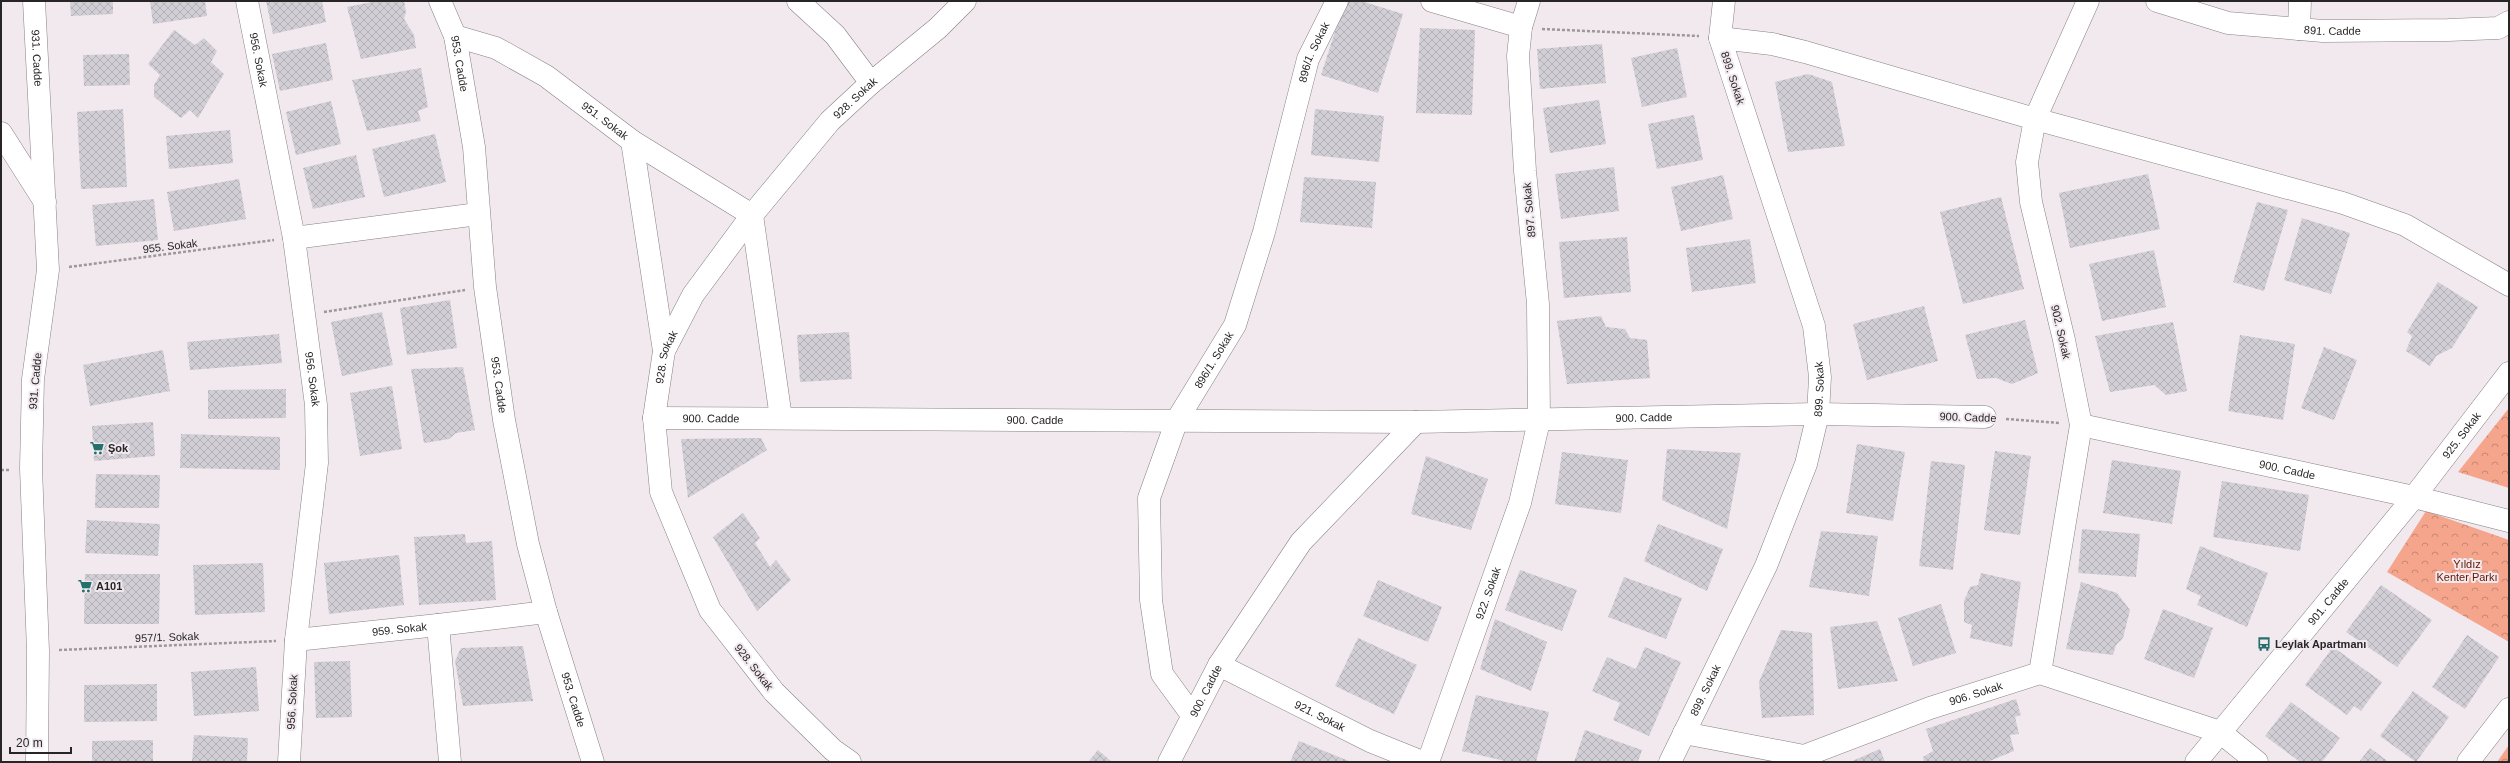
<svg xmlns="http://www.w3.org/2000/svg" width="2510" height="763" font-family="Helvetica,sans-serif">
  <defs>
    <pattern id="park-crowns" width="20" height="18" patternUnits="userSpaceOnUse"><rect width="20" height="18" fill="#f6a58d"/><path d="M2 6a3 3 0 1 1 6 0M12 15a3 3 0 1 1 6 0" fill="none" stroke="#c78673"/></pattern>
    <pattern id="building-cross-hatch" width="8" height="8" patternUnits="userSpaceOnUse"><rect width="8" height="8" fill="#d2ced6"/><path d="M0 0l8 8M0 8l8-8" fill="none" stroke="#b4b1b8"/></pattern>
  </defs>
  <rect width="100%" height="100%" fill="#f1e9ee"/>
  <g fill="url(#park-crowns)">
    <polygon points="2509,408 2509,488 2458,472"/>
    <polygon points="2426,511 2509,540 2509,642 2387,572"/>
    <polygon points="2509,745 2509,762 2497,762"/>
  </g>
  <g fill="url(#building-cross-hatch)">
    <polygon points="70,1 113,1 113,14 71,16"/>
    <polygon points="150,1 205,1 207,16 153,24"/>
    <polygon points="266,1 322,1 326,22 273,34"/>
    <polygon points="377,1 404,1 406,12 404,19 414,35 416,48 361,59 347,7"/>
    <polygon points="1345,1 1361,1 1403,14 1378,93 1321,75"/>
    <polygon points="1420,28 1475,30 1472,115 1416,113"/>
    <polygon points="174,30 195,45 204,38 217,51 211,62 224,74 198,118 190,110 181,118 154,97 154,85 160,75 148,64"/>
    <polygon points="326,43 333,80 280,91 272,54"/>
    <polygon points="1602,44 1606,83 1540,89 1537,49"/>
    <polygon points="1677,48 1687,97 1642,107 1631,58"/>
    <polygon points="129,54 130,85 84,86 83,55"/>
    <polygon points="421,68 428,107 418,111 421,121 367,131 352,80"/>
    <polygon points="1808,74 1832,82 1845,146 1788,152 1775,82"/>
    <polygon points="1599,100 1606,144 1550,153 1543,108"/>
    <polygon points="331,101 341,144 296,155 286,112"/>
    <polygon points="123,109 127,187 81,189 77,112"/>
    <polygon points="1315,109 1384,116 1379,162 1311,155"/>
    <polygon points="1694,115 1703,160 1657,169 1648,124"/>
    <polygon points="230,130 233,163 169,169 166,136"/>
    <polygon points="435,134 446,182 384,197 372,149"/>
    <polygon points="356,155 365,197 313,209 303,168"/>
    <polygon points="1614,167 1619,211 1561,219 1555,174"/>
    <polygon points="2148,174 2160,229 2070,248 2059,193"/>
    <polygon points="1723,175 1733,219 1681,231 1671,187"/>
    <polygon points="1304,177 1376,182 1372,228 1300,222"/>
    <polygon points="239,179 246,219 174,231 167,192"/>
    <polygon points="2001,197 2024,289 1963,304 1940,212"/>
    <polygon points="154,199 158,240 96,246 92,205"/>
    <polygon points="2257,202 2288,210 2264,291 2233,282"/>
    <polygon points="2302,218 2350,233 2331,294 2284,280"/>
    <polygon points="1627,237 1631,292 1564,298 1559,242"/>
    <polygon points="1750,239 1756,283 1692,292 1686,248"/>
    <polygon points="2154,250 2166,307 2102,321 2089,264"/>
    <polygon points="2438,282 2478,307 2452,348 2436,356 2430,366 2406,351 2412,336 2407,332"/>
    <polygon points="450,300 457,348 407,355 400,308"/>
    <polygon points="1924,306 1938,361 1867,380 1853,324"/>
    <polygon points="382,312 393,365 342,376 331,322"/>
    <polygon points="1601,316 1606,327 1625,329 1630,338 1647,340 1650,378 1567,384 1557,321"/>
    <polygon points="2025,320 2038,373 2012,384 1996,378 1977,379 1965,335"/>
    <polygon points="2173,322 2187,391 2166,395 2154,385 2110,392 2095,336"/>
    <polygon points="849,332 852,379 800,382 797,335"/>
    <polygon points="279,334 282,363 190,370 187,342"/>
    <polygon points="2240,335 2295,344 2283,420 2228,411"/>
    <polygon points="2324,347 2357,360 2334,420 2301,408"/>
    <polygon points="163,350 170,391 90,406 83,365"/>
    <polygon points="463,367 475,430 456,433 449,439 424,443 411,369"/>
    <polygon points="392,386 402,449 360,456 350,393"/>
    <polygon points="286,389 286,418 208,419 208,390"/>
    <polygon points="153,422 155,456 94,461 92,426"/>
    <polygon points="181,434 280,437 280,470 180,468"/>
    <polygon points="761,438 767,450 688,498 681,439"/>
    <polygon points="1857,444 1905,452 1893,521 1846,513"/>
    <polygon points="1667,449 1741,453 1727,529 1662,500"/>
    <polygon points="1995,451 2031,456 2020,535 1984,530"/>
    <polygon points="1562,452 1628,460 1621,513 1555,504"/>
    <polygon points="1426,456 1488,479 1471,530 1411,514"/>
    <polygon points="2112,460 2181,471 2172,524 2103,513"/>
    <polygon points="1931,461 1965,465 1953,570 1919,566"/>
    <polygon points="96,474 160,475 159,508 95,508"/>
    <polygon points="2222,481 2309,495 2300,551 2213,537"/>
    <polygon points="743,513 760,538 755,543 770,567 776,560 791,580 757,611 713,537"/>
    <polygon points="87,520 160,524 158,556 85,553"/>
    <polygon points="1658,524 1723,549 1707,591 1644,561"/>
    <polygon points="2082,529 2140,534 2136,577 2078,573"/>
    <polygon points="1821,531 1878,536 1869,596 1809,587"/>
    <polygon points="465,534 466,543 492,541 496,600 419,605 414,537"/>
    <polygon points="2200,546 2268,573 2247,627 2197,605 2201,596 2186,589"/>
    <polygon points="399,555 404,605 329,614 324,563"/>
    <polygon points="263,563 265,612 195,615 193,565"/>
    <polygon points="1520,570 1577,590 1562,631 1505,610"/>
    <polygon points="1981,573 2021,582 2012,647 1970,638 1972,625 1964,622 1964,601 1970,587 1978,585"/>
    <polygon points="85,574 160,574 159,624 84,624"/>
    <polygon points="1624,577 1682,598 1666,639 1608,617"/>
    <polygon points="1378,580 1442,607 1428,642 1363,616"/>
    <polygon points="2081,582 2117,593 2130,610 2123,638 2116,645 2113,655 2066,649"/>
    <polygon points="2381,585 2432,620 2397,667 2346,632"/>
    <polygon points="1941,604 1956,653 1913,666 1898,618"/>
    <polygon points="2163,609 2213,628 2194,678 2144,659"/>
    <polygon points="1495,619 1547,642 1531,691 1480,669"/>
    <polygon points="1877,621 1898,681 1838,689 1830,627"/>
    <polygon points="1781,630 1812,633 1814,715 1762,718 1759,682"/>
    <polygon points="2467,635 2499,657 2465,709 2432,687"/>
    <polygon points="1358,638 1417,665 1394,714 1335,686"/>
    <polygon points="523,646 533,701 463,706 455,661 461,648"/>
    <polygon points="1645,647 1681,662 1649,736 1613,720 1620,703 1592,691 1607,657 1636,669"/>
    <polygon points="2333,647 2382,682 2361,711 2354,706 2347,715 2305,685"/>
    <polygon points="350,661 352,717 316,718 314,662"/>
    <polygon points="256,667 259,711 194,716 191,672"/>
    <polygon points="157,684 157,721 84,722 84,685"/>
    <polygon points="2413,691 2449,717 2416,762 2380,736"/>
    <polygon points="1476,695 1549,712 1536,762 1509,762 1462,751"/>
    <polygon points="2016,699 2021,715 2015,717 2019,734 2010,735 2014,751 1987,762 1924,762 1923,757 1933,751 1926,729"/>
    <polygon points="2291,702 2340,738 2322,762 2300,762 2265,736"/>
    <polygon points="1585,730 1642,750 1638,762 1574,762"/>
    <polygon points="194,735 248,738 247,762 192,762"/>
    <polygon points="153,740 153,762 92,762 92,741"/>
    <polygon points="1299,741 1349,761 1348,762 1290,762"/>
    <polygon points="2370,748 2389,762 2359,762"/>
    <polygon points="1880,749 1885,762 1850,762"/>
    <polygon points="1098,750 1112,762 1088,762"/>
  </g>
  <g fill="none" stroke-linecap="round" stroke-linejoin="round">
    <defs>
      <g id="minor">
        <path id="s1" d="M247,1L294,238L316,405L317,463L296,640L289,762"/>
        <path id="s2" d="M440,1L455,36L474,147L485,287L504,420L528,544L546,612L593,762"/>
        <polyline points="798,1 835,35 871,83"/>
        <polyline points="1432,1 1521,27"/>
        <path id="s3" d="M2157,1L2228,23L2323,31L2448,30L2498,28L2509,22"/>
        <polyline points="2299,29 2300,1"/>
        <path id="s4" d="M455,36L496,48L546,76L632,141L752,215L781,418"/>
        <polyline points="1720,38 1772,44 1805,52 2035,119 2343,203 2405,225 2509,285"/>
        <polyline points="1,133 45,202"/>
        <polyline points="632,141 664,351"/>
        <polyline points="294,238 478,214"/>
        <path id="s5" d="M654,418L1416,422L1818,414L1985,417"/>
        <path id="s6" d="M2081,425L2414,497L2509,521"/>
        <polyline points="438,625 546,612"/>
        <path id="s7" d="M296,640L438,625L450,762"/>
        <path id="s8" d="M1219,665L1370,741L1422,762"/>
        <polyline points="2040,673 2081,425 2064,340 2031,202 2027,162 2035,119 2088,1"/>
        <path id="s9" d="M1192,715L1162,674L1151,600L1149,498L1177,420L1235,325L1264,232L1308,59L1337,1"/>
        <path id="s10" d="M1684,733L1804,756L1930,708L2040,673L2220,732L2257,762"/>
        <path id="s11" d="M850,762L833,750L774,692L710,610L661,492L654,418L664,351L693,295L752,215L830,121L871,83L938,28L965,1"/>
        <path id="s12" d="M1169,762L1219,665L1301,542L1416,422"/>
        <path id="s13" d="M1428,762L1520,503L1539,421L1538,304L1525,171L1518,56L1521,27L1529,1"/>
        <path id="s14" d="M1670,762L1766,566L1806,464L1818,414L1820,377L1814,326L1720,38L1724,1"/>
        <path id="s15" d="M2196,762L2414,497L2509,373"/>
        <polyline points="2468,762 2509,709"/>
      </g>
      <g id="major">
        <path id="s16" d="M34,1L48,270L33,379L31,468L38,651L37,762"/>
      </g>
    </defs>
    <use href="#minor" stroke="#888085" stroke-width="23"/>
    <use href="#major" stroke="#888085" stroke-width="23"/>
    <g stroke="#9d979b" stroke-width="2.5" stroke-dasharray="3 2" stroke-linecap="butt">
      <polyline points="1542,29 1699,36"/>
      <polyline points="69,267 274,240"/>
      <polyline points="324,312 465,290"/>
      <polyline points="2006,419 2060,423"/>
      <polyline points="1,470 10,470"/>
      <polyline points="59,650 276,641"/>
    </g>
    <use href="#minor" stroke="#fff" stroke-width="22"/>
    <use href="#major" stroke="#fff" stroke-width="22"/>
  </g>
  <defs>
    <symbol id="supermarket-bare" viewBox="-9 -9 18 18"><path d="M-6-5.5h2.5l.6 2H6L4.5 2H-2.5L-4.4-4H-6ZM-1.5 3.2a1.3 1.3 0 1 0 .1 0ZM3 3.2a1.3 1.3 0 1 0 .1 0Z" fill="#25706c" stroke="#f1e9ee" stroke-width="2.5" paint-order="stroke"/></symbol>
    <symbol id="bus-bare" viewBox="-9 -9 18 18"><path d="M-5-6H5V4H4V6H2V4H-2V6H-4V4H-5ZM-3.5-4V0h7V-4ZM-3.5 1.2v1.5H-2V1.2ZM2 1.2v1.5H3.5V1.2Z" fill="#25706c" stroke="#f1e9ee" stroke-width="2.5" paint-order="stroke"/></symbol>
  </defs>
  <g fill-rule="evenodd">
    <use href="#supermarket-bare" x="87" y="438" width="20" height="20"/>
    <use href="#supermarket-bare" x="75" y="576" width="20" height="20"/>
    <use href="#bus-bare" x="2254" y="634" width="20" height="20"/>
  </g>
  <g text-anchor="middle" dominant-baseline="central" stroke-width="4" stroke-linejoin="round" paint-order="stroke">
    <g font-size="11" fill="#282527" stroke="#f1e9ee">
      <text stroke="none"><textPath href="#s3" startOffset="179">891. Cadde</textPath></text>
      <text stroke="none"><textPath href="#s9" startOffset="706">896/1. Sokak</textPath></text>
      <text stroke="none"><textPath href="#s16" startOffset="57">931. Cadde</textPath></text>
      <text stroke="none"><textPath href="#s1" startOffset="60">956. Sokak</textPath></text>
      <text stroke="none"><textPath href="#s2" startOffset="66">953. Cadde</textPath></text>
      <text transform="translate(1733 78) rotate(72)">899. Sokak</text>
      <text stroke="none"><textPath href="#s11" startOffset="796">928. Sokak</textPath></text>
      <text stroke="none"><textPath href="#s4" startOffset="174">951. Sokak</textPath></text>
      <text transform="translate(1529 210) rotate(-95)">897. Sokak</text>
      <text transform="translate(170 246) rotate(-7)">955. Sokak</text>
      <text transform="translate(2061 332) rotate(77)">902. Sokak</text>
      <text stroke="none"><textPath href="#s11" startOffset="472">928. Sokak</textPath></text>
      <text stroke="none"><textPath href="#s9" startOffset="381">896/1. Sokak</textPath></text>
      <text stroke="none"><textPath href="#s1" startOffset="384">956. Sokak</textPath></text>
      <text transform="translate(35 381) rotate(-85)">931. Cadde</text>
      <text stroke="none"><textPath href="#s2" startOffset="390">953. Cadde</textPath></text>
      <text stroke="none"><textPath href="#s14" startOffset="404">899. Sokak</textPath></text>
      <text transform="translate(1968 417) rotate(2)">900. Cadde</text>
      <text stroke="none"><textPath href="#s5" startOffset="57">900. Cadde</textPath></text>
      <text stroke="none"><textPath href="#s5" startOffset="381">900. Cadde</textPath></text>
      <text stroke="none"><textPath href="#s5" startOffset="990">900. Cadde</textPath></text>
      <text stroke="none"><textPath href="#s15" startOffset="421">925. Sokak</textPath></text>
      <text stroke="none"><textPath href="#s6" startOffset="211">900. Cadde</textPath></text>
      <text stroke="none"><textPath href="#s13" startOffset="179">922. Sokak</textPath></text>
      <text stroke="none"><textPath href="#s15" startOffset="208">901. Cadde</textPath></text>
      <text stroke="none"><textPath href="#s7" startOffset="104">959. Sokak</textPath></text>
      <text transform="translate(167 637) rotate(-2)">957/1. Sokak</text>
      <text transform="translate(754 667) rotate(52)">928. Sokak</text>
      <text stroke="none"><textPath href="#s14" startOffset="80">899. Sokak</textPath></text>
      <text stroke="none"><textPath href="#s12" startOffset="80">900. Cadde</textPath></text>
      <text stroke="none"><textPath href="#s10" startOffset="305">906. Sokak</textPath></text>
      <text stroke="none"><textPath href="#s2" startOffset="714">953. Cadde</textPath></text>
      <text transform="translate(292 702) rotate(-87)">956. Sokak</text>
      <text stroke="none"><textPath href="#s8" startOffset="113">921. Sokak</textPath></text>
    </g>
    <g font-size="11" font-weight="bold" fill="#282527" stroke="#f1e9ee" text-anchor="start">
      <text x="108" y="448">Şok</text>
      <text x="96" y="586">A101</text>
      <text x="2275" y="644">Leylak Apartmanı</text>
    </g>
    <g font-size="11" fill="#651600" stroke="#f1e9ee">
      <text x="2467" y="564">Yıldız<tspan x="2467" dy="13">Kenter Parkı</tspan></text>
    </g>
  </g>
  <rect width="2510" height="763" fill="none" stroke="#282527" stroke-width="4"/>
  <path d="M10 747v6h61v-6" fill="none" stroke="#282527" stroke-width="2"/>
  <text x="16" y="747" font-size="12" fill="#282527" stroke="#f1e9ee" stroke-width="3" paint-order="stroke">20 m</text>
</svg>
